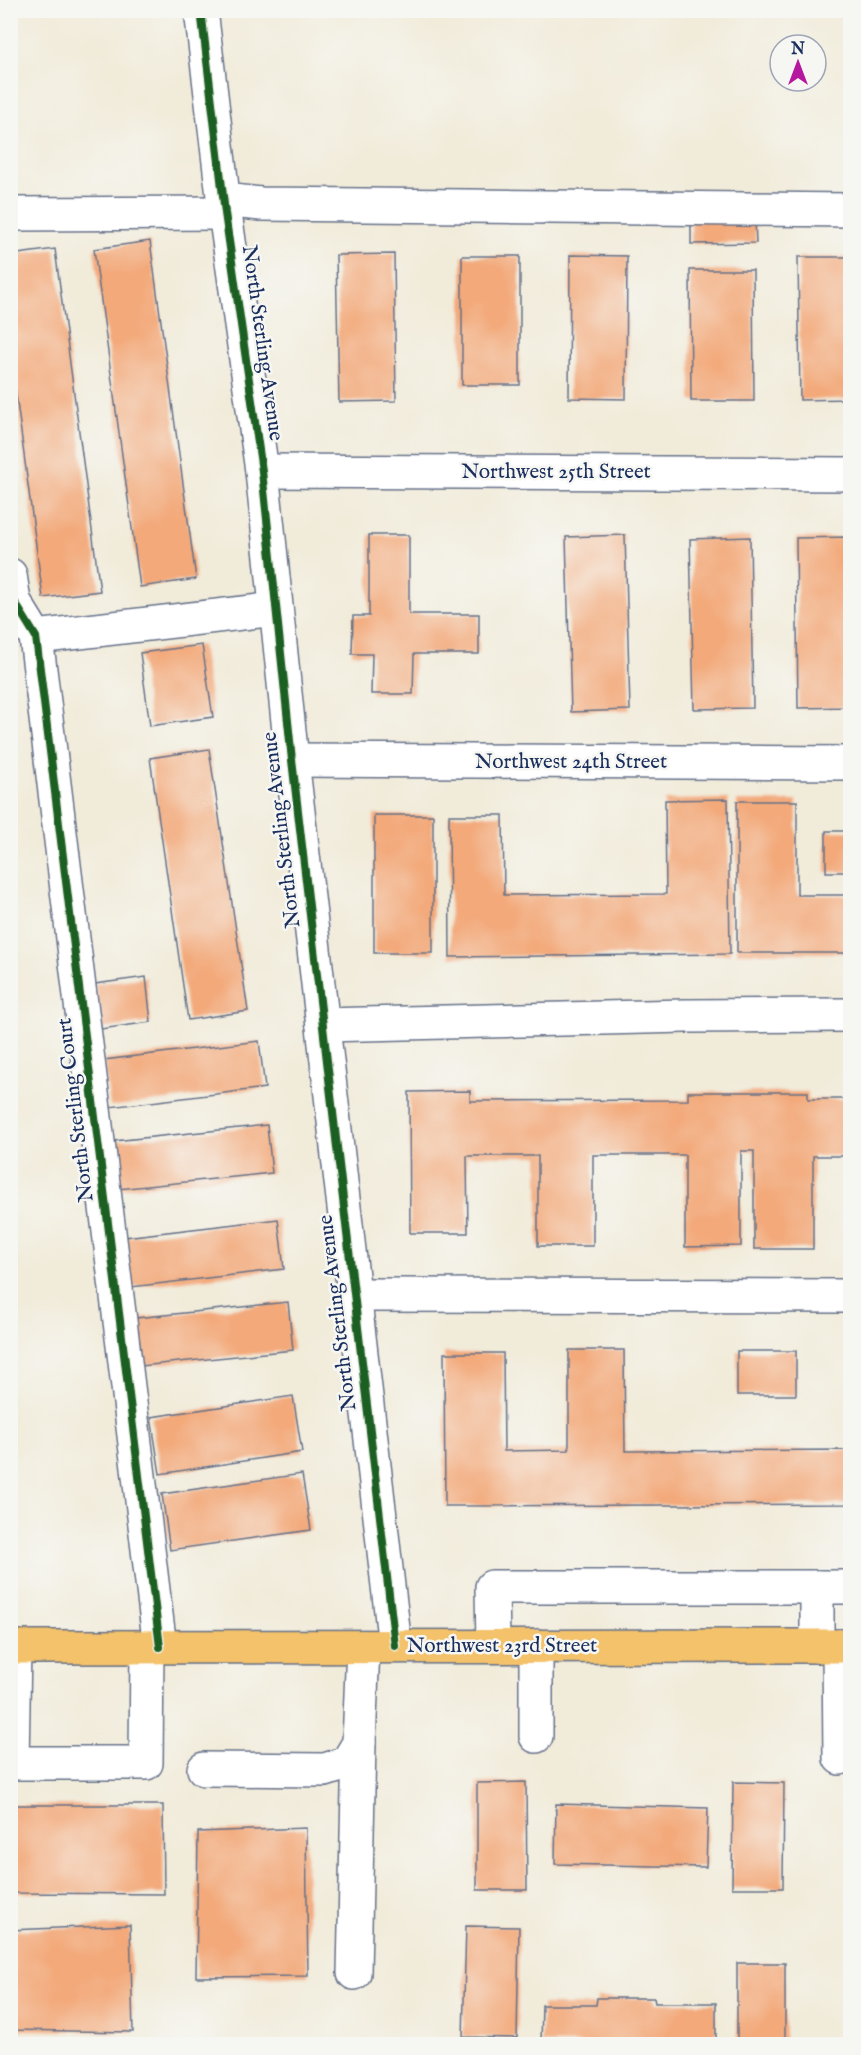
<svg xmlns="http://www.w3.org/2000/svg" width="861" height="2055" font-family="'IM FELL English',serif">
  <rect width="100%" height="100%" fill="#f6f6f2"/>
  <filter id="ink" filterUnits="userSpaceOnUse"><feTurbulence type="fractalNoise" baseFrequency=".0167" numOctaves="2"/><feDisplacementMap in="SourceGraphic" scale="12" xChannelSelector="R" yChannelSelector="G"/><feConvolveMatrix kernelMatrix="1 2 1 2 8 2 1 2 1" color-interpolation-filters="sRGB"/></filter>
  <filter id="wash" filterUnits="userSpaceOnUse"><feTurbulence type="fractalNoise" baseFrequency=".008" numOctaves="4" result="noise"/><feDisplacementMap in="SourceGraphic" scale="24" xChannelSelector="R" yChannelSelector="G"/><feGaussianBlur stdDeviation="1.35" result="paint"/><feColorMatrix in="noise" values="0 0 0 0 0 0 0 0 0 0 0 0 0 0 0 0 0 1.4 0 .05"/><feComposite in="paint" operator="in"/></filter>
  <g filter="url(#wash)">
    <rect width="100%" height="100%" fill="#f1ebd9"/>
    <g id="blocks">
      <g fill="#f3a979">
        <polygon points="755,219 756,243 691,244 691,220"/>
        <polygon points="150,241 196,579 140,587 94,249"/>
        <polygon points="55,249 100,591 43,598 10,349 10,255"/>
        <polygon points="394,254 396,401 339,402 336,255"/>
        <polygon points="570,255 627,256 626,399 569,398"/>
        <rect x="462" y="256" width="58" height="129"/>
        <polygon points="798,257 850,257 850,399 800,400"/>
        <polygon points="690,270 753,270 754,401 691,401"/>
        <polygon points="369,535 409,535 409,614 479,614 479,654 414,654 413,694 371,694 372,654 352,654 353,616 369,616"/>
        <polygon points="625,535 630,710 571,712 566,537"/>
        <polygon points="750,537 753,708 694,709 690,539"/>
        <polygon points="850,537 850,707 798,708 796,538"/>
        <polygon points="202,645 213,717 150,726 140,653"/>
        <polygon points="209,749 248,1011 188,1020 150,758"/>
        <polygon points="728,799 730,954 450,957 449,815 503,815 504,895 666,894 665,800"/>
        <polygon points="737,801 797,801 797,895 850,895 850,953 737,953"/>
        <rect x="374" y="815" width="59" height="138"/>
        <rect x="826" y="831" width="24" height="41"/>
        <polygon points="146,977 151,1022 101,1029 95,984"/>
        <polygon points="259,1041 265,1088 110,1107 104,1060"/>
        <polygon points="470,1091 470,1101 688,1100 688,1092 808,1092 808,1099 850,1099 850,1156 813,1156 813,1249 754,1249 754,1151 741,1151 741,1246 685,1247 685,1155 593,1155 593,1246 538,1246 538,1156 467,1156 468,1233 410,1233 409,1092"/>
        <polygon points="267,1125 272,1173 118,1189 114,1141"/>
        <polygon points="278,1219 284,1269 131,1287 125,1237"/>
        <polygon points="288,1302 293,1350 141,1366 136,1318"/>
        <polygon points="569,1350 624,1350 625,1451 850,1450 850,1504 445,1506 444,1353 503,1353 504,1451 569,1450"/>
        <rect x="737" y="1351" width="59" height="44"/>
        <polygon points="293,1396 302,1452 160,1474 151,1417"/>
        <polygon points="302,1474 311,1530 170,1550 162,1494"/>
        <polygon points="526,1782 527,1890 477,1890 477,1783"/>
        <polygon points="733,1782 784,1783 783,1888 732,1888"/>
        <polygon points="556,1804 708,1808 706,1867 555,1864"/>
        <polygon points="10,1805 163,1805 164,1894 10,1893"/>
        <polygon points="306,1828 308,1976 196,1977 198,1832"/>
        <polygon points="130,1925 133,2032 10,2030 10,1930"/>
        <polygon points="466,1926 519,1927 517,2038 463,2037"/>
        <rect x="737" y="1963" width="48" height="81"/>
        <polygon points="597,1998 654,1998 655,2003 716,2003 716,2044 541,2044 542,2005 596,2005"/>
      </g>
    </g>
  </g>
  <g filter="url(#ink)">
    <use href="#blocks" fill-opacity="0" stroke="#667189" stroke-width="1.5"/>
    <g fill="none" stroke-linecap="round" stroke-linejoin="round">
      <defs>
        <g id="minor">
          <polyline points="201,10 225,213 262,471 292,760 395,1646"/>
          <polyline points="223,200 261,204 850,210"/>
          <polyline points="10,214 225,213"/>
          <polyline points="262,471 850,474"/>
          <polyline points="10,575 14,601 36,637 160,1647"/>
          <polyline points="36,637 276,609"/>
          <polyline points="292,760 850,763"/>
          <polyline points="323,1025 685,1016 850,1015"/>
          <polyline points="354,1295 850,1296"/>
          <polyline points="817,1587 817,1646"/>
          <polyline points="493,1646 492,1587 850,1587"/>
          <polyline points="536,1646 536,1736"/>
          <polyline points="839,1646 840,1758"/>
          <polyline points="14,1647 12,1763 146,1763 147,1647"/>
          <polyline points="204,1769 325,1770 347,1763 359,1743 363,1647"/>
          <polyline points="354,1973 359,1743"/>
        </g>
        <polyline id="major" points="10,1647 850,1646"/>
      </defs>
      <use href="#minor" stroke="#667189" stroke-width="36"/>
      <use href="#major" stroke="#667189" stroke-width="36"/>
      <use href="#minor" stroke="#fff" stroke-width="33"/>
      <use href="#major" stroke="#f4c26a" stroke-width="33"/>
      <defs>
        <g id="cycleway">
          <polyline points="201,10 225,213 262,471 292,760 395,1646"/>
          <polyline points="10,575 14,601 36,637 160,1647"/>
        </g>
      </defs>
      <use href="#cycleway" stroke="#f6f6f2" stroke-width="11"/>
      <use href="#cycleway" stroke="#1b5e20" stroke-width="8"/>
    </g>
  </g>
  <g text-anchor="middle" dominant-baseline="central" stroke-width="5" stroke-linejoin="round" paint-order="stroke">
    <g font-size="21" fill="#1b2f5e" stroke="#f6f6f2">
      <text transform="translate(262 343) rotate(82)">North Sterling Avenue</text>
      <text x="556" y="472">Northwest 25th Street</text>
      <text x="571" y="762">Northwest 24th Street</text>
      <text transform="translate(282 830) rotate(-97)">North Sterling Avenue</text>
      <text transform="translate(76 1110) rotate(-97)">North Sterling Court</text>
      <text transform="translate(338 1313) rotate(-97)">North Sterling Avenue</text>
      <text x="502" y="1646">Northwest 23rd Street</text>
    </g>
  </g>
  <rect width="861" height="2055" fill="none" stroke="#f6f6f2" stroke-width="36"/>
  <g transform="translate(798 63)"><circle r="28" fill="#f6f6f2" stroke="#9ea6b7" stroke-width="1.5"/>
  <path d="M0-4.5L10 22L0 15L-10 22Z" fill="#b5179e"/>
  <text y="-9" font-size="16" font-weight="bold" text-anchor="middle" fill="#1b2f5e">N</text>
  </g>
</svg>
